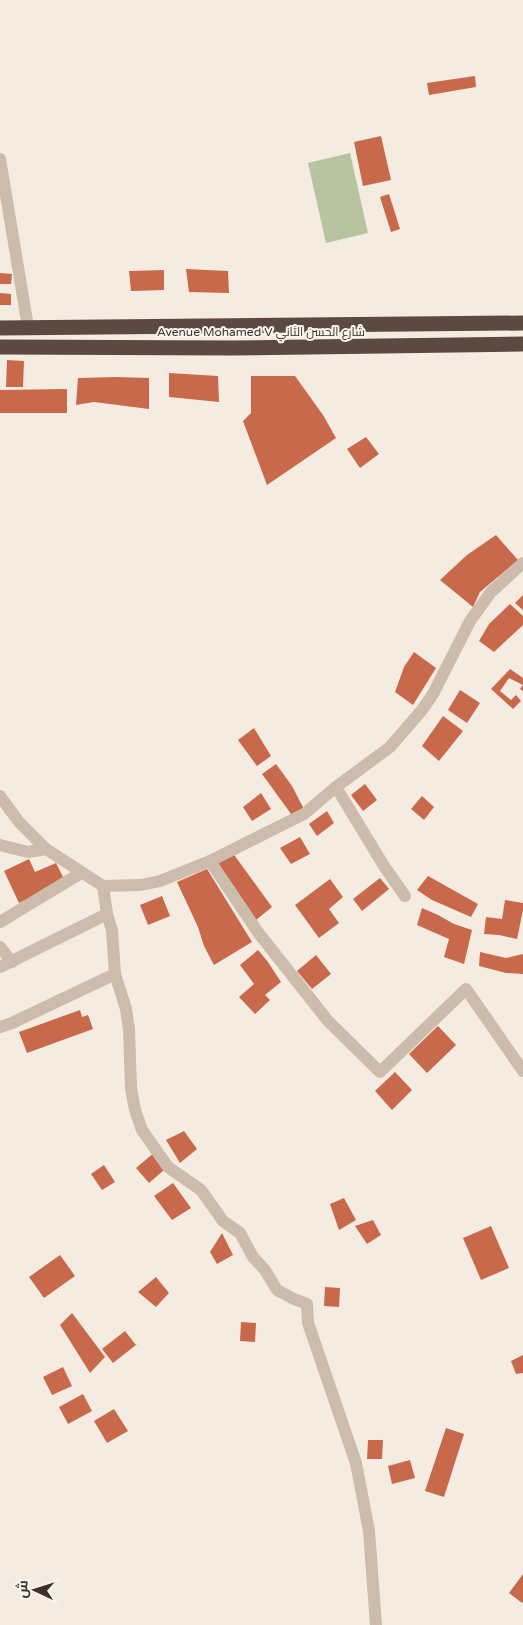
<svg xmlns="http://www.w3.org/2000/svg" width="523" height="1625" font-family="'Varela Round',Cairo,sans-serif">
  <rect width="100%" height="100%" fill="#f4ebe1"/>
  <polygon fill="#b8c4a0" points="350,153 368,233 326,243 308,163"/>
  <g fill="#c8694b">
    <polygon points="475,76 476,87 429,95 427,83"/>
    <polygon points="381,136 391,180 363,186 354,142"/>
    <polygon points="389,194 400,229 391,232 380,197"/>
    <polygon points="186,269 228,271 229,293 189,292"/>
    <polygon points="164,270 164,290 131,291 129,271"/>
    <polygon points="0,273 12,274 11,284 0,284"/>
    <polygon points="0,293 11,294 11,305 0,305"/>
    <polygon points="7,360 24,361 23,387 6,387"/>
    <polygon points="169,373 218,376 219,402 169,397"/>
    <polygon points="251,376 295,376 323,415 336,438 267,485 243,421 251,413"/>
    <polygon points="115,377 149,378 149,409 94,402 76,405 78,378"/>
    <polygon points="67,389 67,413 0,413 0,390"/>
    <polygon points="366,437 379,454 360,468 347,449"/>
    <polygon points="496,535 518,560 480,592 473,607 440,580 467,555"/>
    <polygon points="523,595 523,610 515,603"/>
    <polygon points="510,604 523,616 523,625 494,652 479,641 489,624"/>
    <polygon points="414,652 436,668 413,705 395,692 404,667"/>
    <polygon points="510,669 523,678 523,691 520,689 523,685 509,678 500,691 511,700 516,695 521,701 513,709 491,689"/>
    <polygon points="460,690 480,703 467,723 448,710"/>
    <polygon points="443,716 463,731 439,761 422,746"/>
    <polygon points="254,728 271,756 257,766 238,740"/>
    <polygon points="276,764 292,786 305,811 294,818 262,774"/>
    <polygon points="365,784 377,800 363,811 351,795"/>
    <polygon points="261,793 271,809 252,821 243,807"/>
    <polygon points="422,796 434,807 424,820 411,809"/>
    <polygon points="327,811 334,823 317,836 309,824"/>
    <polygon points="300,837 310,854 291,864 280,848"/>
    <polygon points="232,852 272,907 256,920 216,864"/>
    <polygon points="29,859 35,872 56,863 65,881 19,903 4,871"/>
    <polygon points="207,869 252,942 214,965 204,946 198,927 177,882"/>
    <polygon points="428,876 478,904 471,917 432,900 417,890"/>
    <polygon points="380,878 389,889 362,911 353,899"/>
    <polygon points="330,879 343,897 329,909 339,923 319,938 295,905"/>
    <polygon points="162,896 170,916 148,925 140,905"/>
    <polygon points="505,900 523,903 523,910 517,939 499,935 484,934 486,917 502,919"/>
    <polygon points="422,908 438,915 454,924 472,930 464,964 444,957 449,939 417,925"/>
    <polygon points="258,950 268,962 281,982 265,995 270,1000 255,1014 239,997 254,984 240,965"/>
    <polygon points="480,952 506,958 523,954 523,974 506,973 479,966"/>
    <polygon points="316,955 331,974 312,989 297,971"/>
    <polygon points="80,1010 82,1017 88,1015 93,1029 27,1053 19,1032"/>
    <polygon points="438,1026 456,1045 427,1073 409,1054"/>
    <polygon points="395,1072 412,1090 392,1110 375,1091"/>
    <polygon points="184,1131 197,1149 180,1163 166,1140"/>
    <polygon points="155,1152 164,1170 149,1183 136,1168"/>
    <polygon points="104,1165 115,1182 102,1190 91,1174"/>
    <polygon points="173,1183 191,1208 172,1220 154,1196"/>
    <polygon points="344,1198 356,1220 339,1230 330,1204"/>
    <polygon points="373,1220 381,1235 367,1244 355,1226"/>
    <polygon points="491,1226 509,1268 481,1280 463,1238"/>
    <polygon points="222,1233 233,1255 217,1264 210,1252"/>
    <polygon points="60,1255 75,1276 44,1298 29,1277"/>
    <polygon points="156,1277 169,1293 156,1307 138,1292"/>
    <polygon points="325,1287 340,1288 339,1307 324,1306"/>
    <polygon points="72,1313 105,1357 90,1373 60,1325"/>
    <polygon points="241,1322 256,1323 255,1342 240,1341"/>
    <polygon points="125,1331 136,1345 113,1363 102,1349"/>
    <polygon points="523,1355 523,1373 516,1374 511,1361"/>
    <polygon points="63,1367 72,1386 52,1395 43,1377"/>
    <polygon points="83,1394 92,1411 68,1424 59,1407"/>
    <polygon points="114,1409 128,1431 107,1443 94,1421"/>
    <polygon points="446,1428 464,1434 444,1497 425,1491"/>
    <polygon points="368,1440 383,1440 382,1459 367,1459"/>
    <polygon points="410,1460 415,1478 392,1484 388,1466"/>
    <polygon points="523,1574 523,1602 522,1603 509,1593"/>
  </g>
  <g fill="none" stroke-linecap="round" stroke-linejoin="round">
    <g stroke="#cdbbac" stroke-width="12">
      <polyline points="0,159 28,327"/>
      <polyline points="336,787 384,866 405,896"/>
      <polyline points="0,796 19,822 46,849 103,886 141,885 160,881 210,861 304,814 336,787 390,747 422,710 433,694 470,621 491,592 523,563"/>
      <polyline points="0,845 28,852 46,849"/>
      <polyline points="210,861 257,931 328,1021 380,1072 466,989 523,1071"/>
      <polyline points="103,886 107,914 112,930 115,974 126,1009 129,1029 131,1088 135,1110 142,1130 168,1167 201,1190 223,1221 240,1233 253,1257 265,1270 277,1290 294,1299 307,1304 308,1323 356,1463 369,1531 376,1625"/>
      <polyline points="0,922 81,873"/>
      <polyline points="0,947 12,962"/>
      <polyline points="0,967 107,914"/>
      <polyline points="0,1027 12,1023 115,974"/>
    </g>
    <g stroke="#5c4a42" stroke-width="15">
      <polyline points="0,328 523,323"/>
      <polyline points="0,347 232,348 523,344"/>
    </g>
  </g>
  <g text-anchor="middle" dominant-baseline="central" stroke-width="4" stroke-linejoin="round" paint-order="stroke">
    <g font-size="12" fill="#3b302b" stroke="#fbf5ee">
      <text x="261" y="332">Avenue Mohamed V شارع الحسن الثاني</text>
    </g>
  </g>
  <g transform="translate(35 1590) rotate(274)" stroke="#fbf5ee" stroke-width="4" paint-order="stroke">
  <path d="M0-4L9 19L0 12L-9 19Z" fill="#3b302b"/>
  <text y="-8" font-size="14" font-weight="bold" text-anchor="middle" fill="#3b302b">ش</text>
  </g>
</svg>
